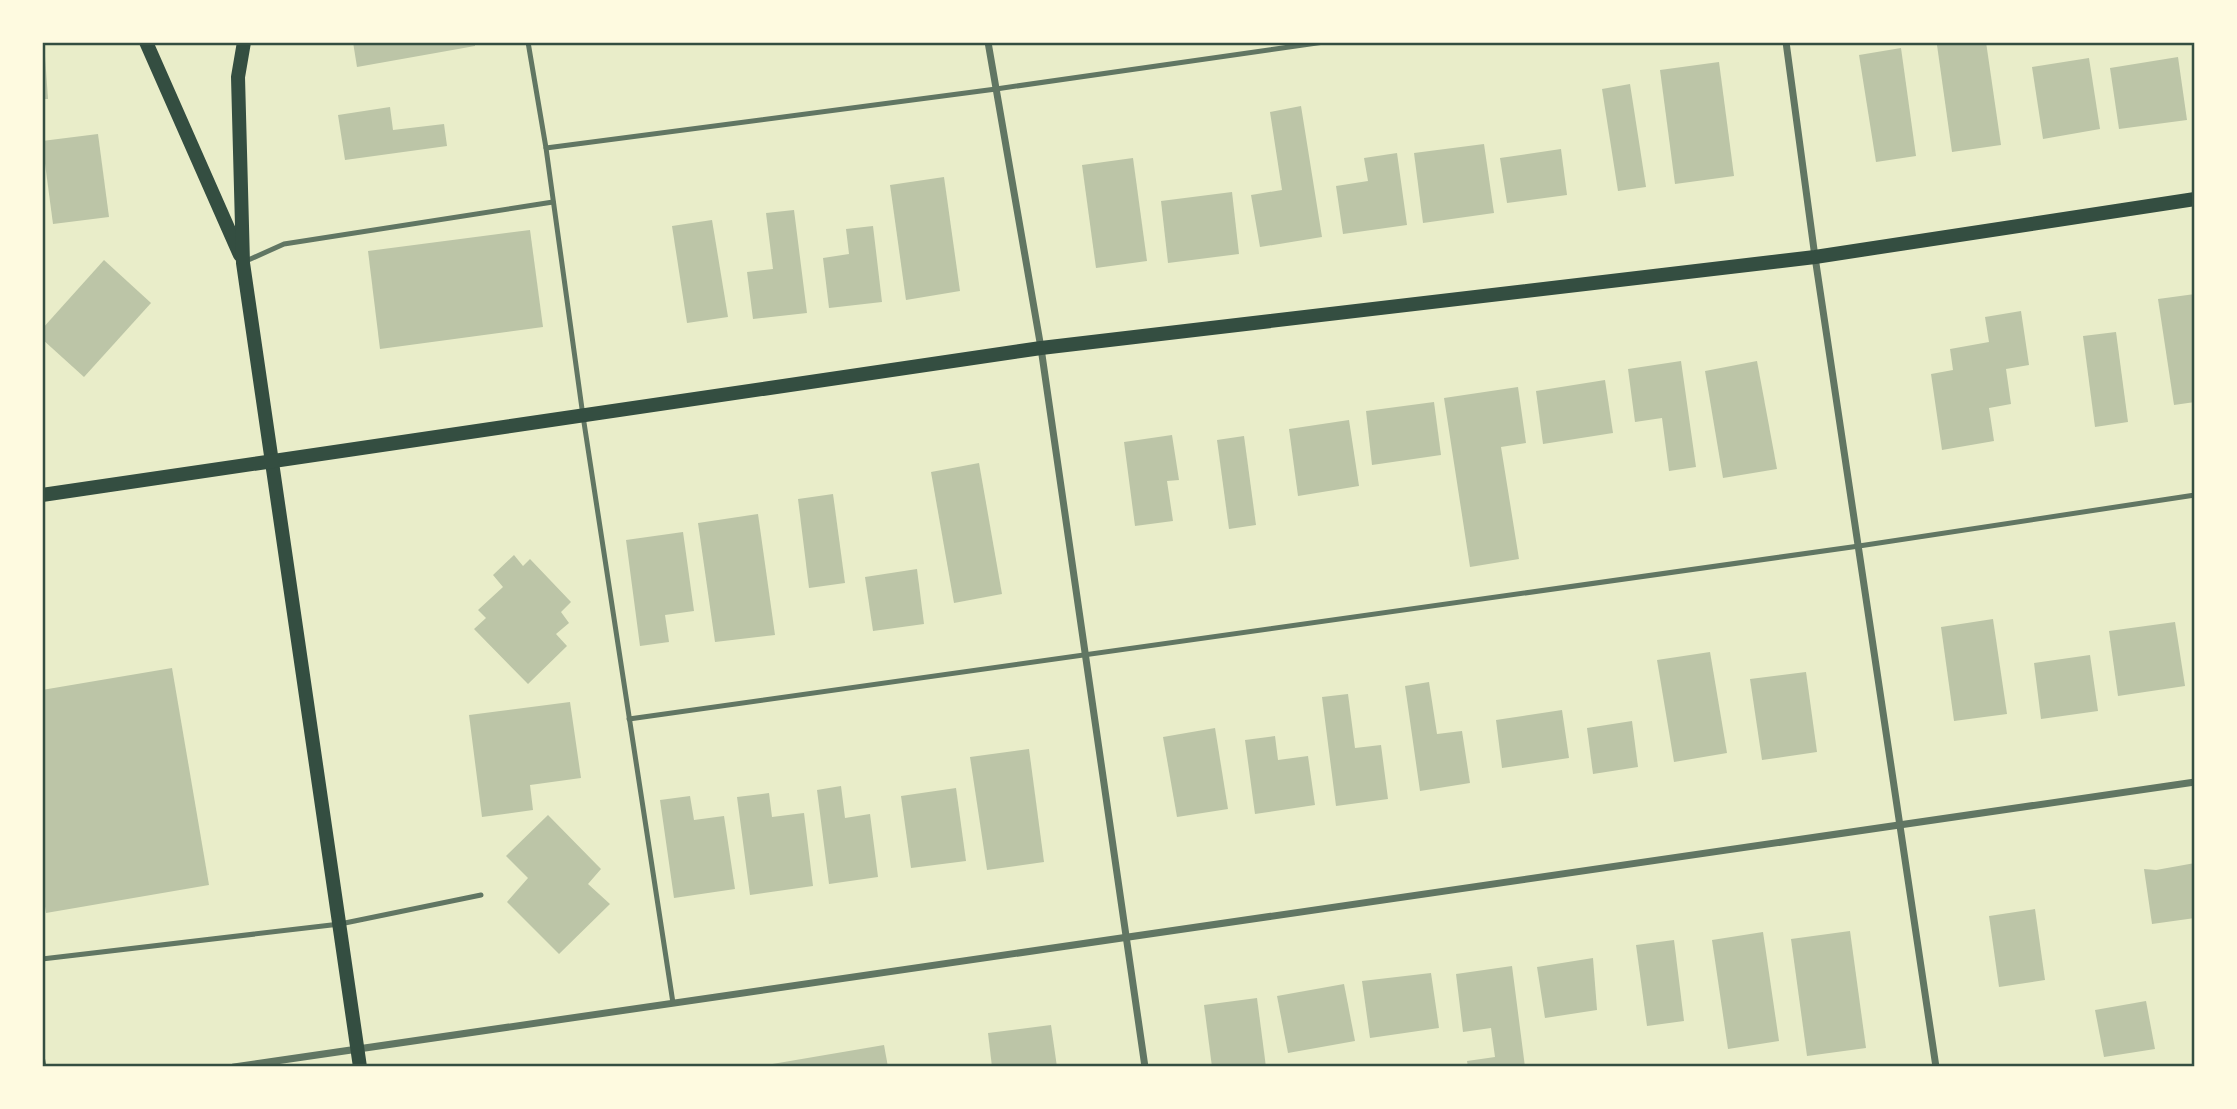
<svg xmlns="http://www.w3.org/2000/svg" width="2237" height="1109" font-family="Karla,sans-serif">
  <rect width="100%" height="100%" fill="#e9edc9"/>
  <g fill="#bcc5a7">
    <polygon points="42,42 44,42 48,99 42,99"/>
    <polygon points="353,42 475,42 475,46 357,67"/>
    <polygon points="1958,42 1986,42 2001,145 1952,152 1937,45"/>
    <polygon points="1901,48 1916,156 1876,162 1859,55"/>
    <polygon points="2178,57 2187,120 2119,129 2110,68"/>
    <polygon points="2089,58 2100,129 2043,139 2032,67"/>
    <polygon points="1719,62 1734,176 1675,184 1660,70"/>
    <polygon points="1630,84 1646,187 1618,191 1602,89"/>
    <polygon points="1301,106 1322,237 1260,247 1251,195 1282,190 1270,112"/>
    <polygon points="390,107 393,130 444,124 447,146 345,160 338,115"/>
    <polygon points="98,134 109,217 53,224 42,141"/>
    <polygon points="1484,144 1494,213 1423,223 1414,153"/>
    <polygon points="1561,149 1567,195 1507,203 1500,158"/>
    <polygon points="1397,153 1407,225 1343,234 1336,186 1368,181 1364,158"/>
    <polygon points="1133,158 1147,261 1096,268 1082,165"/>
    <polygon points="944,177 960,291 906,300 890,185"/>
    <polygon points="1232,192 1239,254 1168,263 1161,201"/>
    <polygon points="794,210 807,313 753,319 747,272 773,269 766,213"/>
    <polygon points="712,220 728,317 687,323 672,226"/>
    <polygon points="873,226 882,302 829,308 823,258 849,254 846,229"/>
    <polygon points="530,230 543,327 380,349 368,251"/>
    <polygon points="104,260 151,303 84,377 42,339 42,329"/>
    <polygon points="2195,294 2195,402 2174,405 2158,299"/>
    <polygon points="2021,311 2029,365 2006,369 2011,404 1989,408 1994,441 1942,450 1931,374 1953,370 1950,349 1989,342 1985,317"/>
    <polygon points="2116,332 2128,422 2095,427 2083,336"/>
    <polygon points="1681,361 1696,467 1669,471 1662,418 1635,422 1628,369"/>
    <polygon points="1757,361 1777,469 1723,478 1705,371"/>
    <polygon points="1605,380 1613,433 1543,444 1536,391"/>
    <polygon points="1518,387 1526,443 1501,447 1519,559 1470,567 1444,398"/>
    <polygon points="1434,402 1441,455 1372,465 1366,411"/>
    <polygon points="1349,420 1359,486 1298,496 1289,429"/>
    <polygon points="1172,435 1179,480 1167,481 1173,521 1135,526 1124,442"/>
    <polygon points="1244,436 1256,525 1229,529 1217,440"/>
    <polygon points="979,463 1002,594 954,603 931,472"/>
    <polygon points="833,494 845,583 809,588 798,499"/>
    <polygon points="758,514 775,635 715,642 698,523"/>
    <polygon points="683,532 694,611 665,615 669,642 640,646 626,540"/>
    <polygon points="514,555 523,566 530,559 571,602 561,612 569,623 556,634 567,646 528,684 474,629 486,618 478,610 503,587 493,575"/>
    <polygon points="917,569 924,624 873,631 865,577"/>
    <polygon points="1993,619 2007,714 1954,721 1941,627"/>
    <polygon points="2175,622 2185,686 2118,696 2109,631"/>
    <polygon points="1710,652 1727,753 1674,762 1657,660"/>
    <polygon points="2090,655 2098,711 2041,719 2034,663"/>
    <polygon points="172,668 209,885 46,913 42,887 42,690"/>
    <polygon points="1806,672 1817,752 1762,760 1750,679"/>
    <polygon points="1429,682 1437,734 1462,731 1470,783 1420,791 1405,686"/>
    <polygon points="1348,694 1355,748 1381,745 1388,799 1336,806 1322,697"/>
    <polygon points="570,702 581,778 530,785 533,810 482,817 469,715"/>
    <polygon points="1562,710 1569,758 1502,768 1496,720"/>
    <polygon points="1632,721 1638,767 1593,774 1587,728"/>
    <polygon points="1215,728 1228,809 1177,817 1163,737"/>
    <polygon points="1275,736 1278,760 1308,756 1315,805 1255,814 1245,740"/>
    <polygon points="1029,749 1044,862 987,870 970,757"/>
    <polygon points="841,786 845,818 870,814 878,877 829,884 817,790"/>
    <polygon points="956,788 966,861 911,868 901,796"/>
    <polygon points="769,793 772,817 804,813 813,886 750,895 737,797"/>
    <polygon points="690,796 694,820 724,816 735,889 674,898 660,800"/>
    <polygon points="548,815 601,869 588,884 610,904 559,954 507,902 528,878 506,856"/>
    <polygon points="2195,863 2195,918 2152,924 2144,869 2156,870"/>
    <polygon points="2035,909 2045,980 1999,987 1989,916"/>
    <polygon points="1850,931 1866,1048 1807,1056 1791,939"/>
    <polygon points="1763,932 1779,1041 1728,1049 1712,940"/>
    <polygon points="1674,940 1684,1021 1647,1026 1636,945"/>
    <polygon points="1593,958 1597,1010 1545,1018 1537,967"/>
    <polygon points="1512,966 1525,1067 1468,1067 1467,1061 1495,1057 1491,1028 1463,1032 1456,974"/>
    <polygon points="1431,973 1439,1028 1370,1038 1362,981"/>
    <polygon points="1344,984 1355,1041 1288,1053 1277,996"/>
    <polygon points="1257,998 1266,1067 1212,1067 1204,1005"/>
    <polygon points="2146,1001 2155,1049 2104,1057 2095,1010"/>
    <polygon points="1051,1025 1057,1067 992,1067 988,1033"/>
    <polygon points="884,1045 888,1067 761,1067 761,1066"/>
  </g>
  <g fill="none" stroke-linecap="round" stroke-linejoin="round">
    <g stroke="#617663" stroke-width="5">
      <polyline points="528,42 546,148 583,416 673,1003"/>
      <polyline points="546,148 996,89 1324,42"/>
      <polyline points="246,261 284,244 553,202"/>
      <polyline points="629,719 1859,546 2195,495"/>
      <polyline points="42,959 340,924 481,895"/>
      <polyline points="42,1056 44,1067"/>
    </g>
    <g stroke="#617663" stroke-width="7">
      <polyline points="988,42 1041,348 1145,1067"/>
      <polyline points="1786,42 1815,257 1936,1067"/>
      <polyline points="234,1067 2195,782"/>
    </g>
    <g stroke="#344e41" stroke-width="14">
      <polyline points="146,42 240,255"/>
      <polyline points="244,42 238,77 243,263 360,1067"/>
      <polyline points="42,495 1041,348 1815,257 2195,199"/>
    </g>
  </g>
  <rect width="2237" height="1109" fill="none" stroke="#fefae0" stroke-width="88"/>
  <rect x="44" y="44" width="2149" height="1021" fill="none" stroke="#344e41" stroke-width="2.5"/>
</svg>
